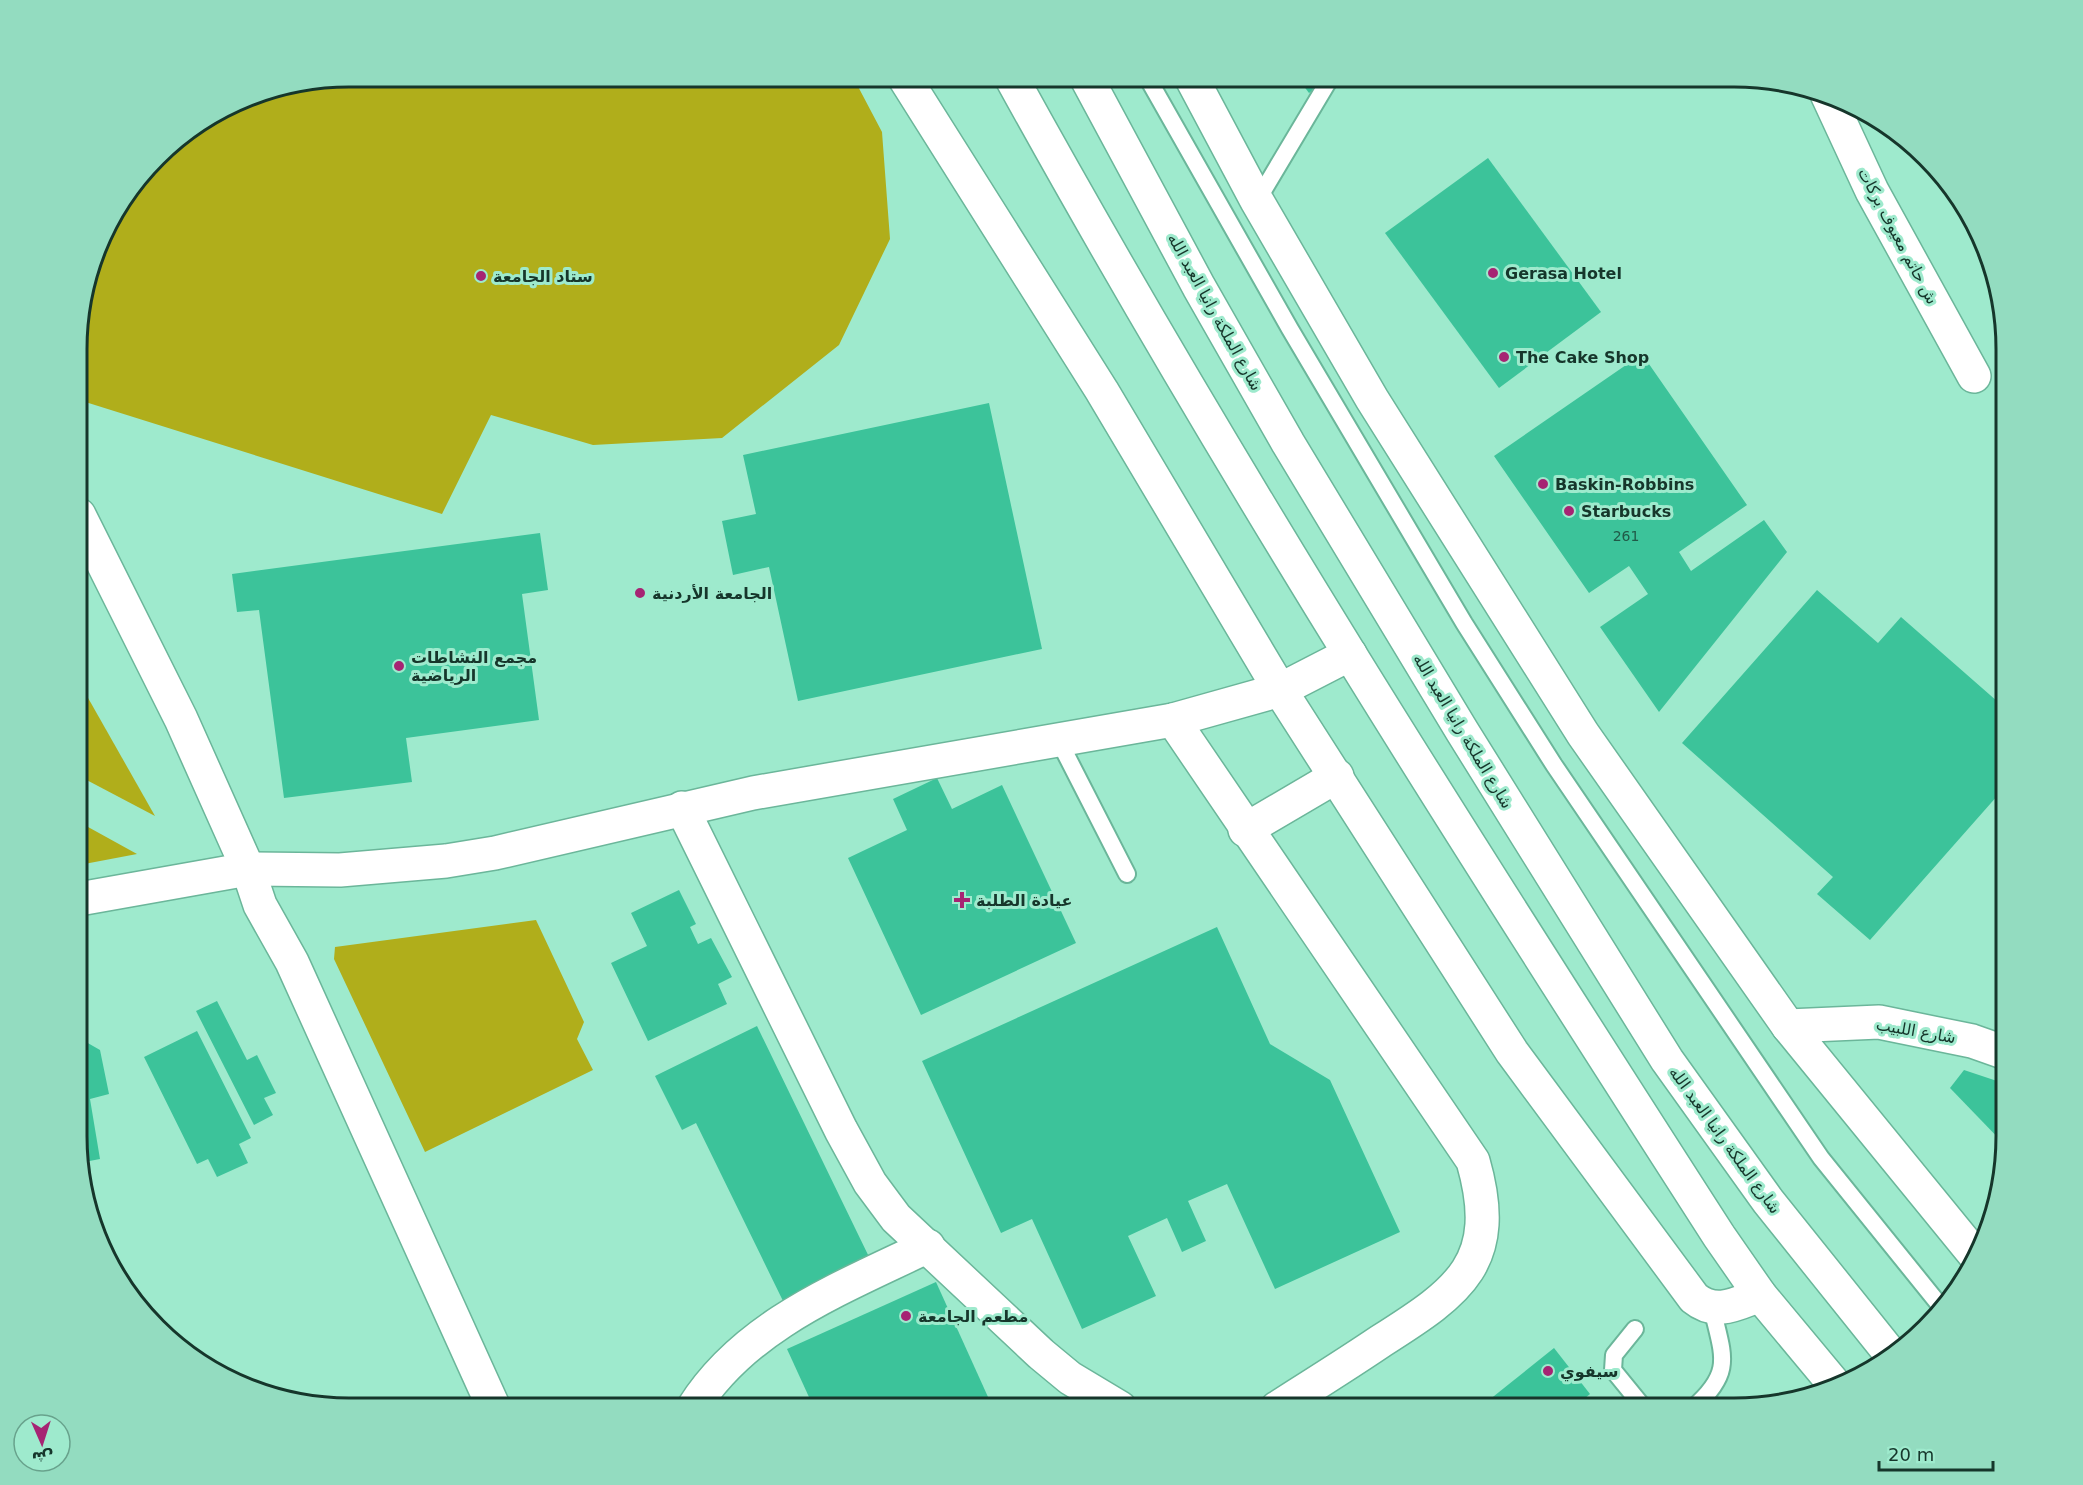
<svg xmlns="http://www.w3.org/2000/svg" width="2083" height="1485" font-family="'DejaVu Sans','Noto Naskh Arabic',sans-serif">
  <rect width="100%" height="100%" fill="#9eeacd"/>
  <g fill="#b0ae1b">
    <polygon points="349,77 853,77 882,132 890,239 839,345 722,438 593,445 491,415 442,514 79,400 79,314 105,228 169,144 245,97"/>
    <polygon points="79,682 155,816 79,776"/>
    <polygon points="79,822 137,854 79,865"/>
    <polygon points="536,920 584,1022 577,1039 593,1070 425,1152 334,959 335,947"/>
  </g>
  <g fill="#3cc39a">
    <polygon points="1297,77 1330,77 1309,93"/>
    <polygon points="1488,158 1601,312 1499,388 1385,233"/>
    <polygon points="1642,354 1747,505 1679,552 1691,571 1764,520 1787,552 1659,712 1600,627 1648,594 1629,566 1589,593 1494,456"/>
    <polygon points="989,403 1042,649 798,701 769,567 733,575 722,521 756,514 743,455"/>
    <polygon points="540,533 548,590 522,594 539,720 406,738 412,782 284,798 259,610 237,612 232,574"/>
    <polygon points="1817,590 1878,643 1901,617 2006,709 2006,786 1870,940 1817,894 1833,877 1682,743"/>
    <polygon points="937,778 952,809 1002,785 1076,943 921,1015 848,858 907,830 893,799"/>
    <polygon points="679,890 696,924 690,927 698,944 711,938 732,977 718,984 727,1004 648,1041 611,963 647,946 631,913"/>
    <polygon points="1217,927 1270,1044 1330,1080 1400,1232 1275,1289 1227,1184 1188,1201 1206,1241 1182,1252 1167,1218 1128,1236 1156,1296 1082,1329 1032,1219 1001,1233 922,1061"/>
    <polygon points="217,1001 247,1060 257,1055 276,1093 264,1098 273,1115 254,1125 196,1011"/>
    <polygon points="757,1026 871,1261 784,1303 696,1123 682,1130 655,1076"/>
    <polygon points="197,1031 251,1138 239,1144 248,1163 217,1177 208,1159 197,1164 144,1057"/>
    <polygon points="79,1038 100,1050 109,1094 90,1099 100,1159 79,1163"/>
    <polygon points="1964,1070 2006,1084 2006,1146 1950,1088"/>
    <polygon points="936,1282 993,1408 814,1408 787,1349"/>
    <polygon points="1554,1348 1590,1394 1573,1408 1479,1408"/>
  </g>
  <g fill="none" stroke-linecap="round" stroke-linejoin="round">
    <defs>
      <g id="lane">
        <polyline points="1147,77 1290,329 1464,623 1554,765 1821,1158 1942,1308"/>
        <polyline points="1257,201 1331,77"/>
        <polyline points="1059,741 1127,874"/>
        <polyline points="1635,1329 1614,1355 1613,1370 1644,1408"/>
        <path d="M1693,1408C1734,1372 1723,1356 1712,1308"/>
      </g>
      <g id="street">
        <path d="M904,77L1102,391L1280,690L1512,1052L1694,1298C1716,1316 1736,1304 1760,1295"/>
        <path d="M1011,77C1229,473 1474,855 1719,1236L1760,1295L1835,1385"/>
        <polyline points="1827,94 1872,191 1974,376"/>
        <polyline points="79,515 181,719 248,869 260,905 292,962 494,1408"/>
        <path d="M1173,720L1473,1161C1502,1262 1460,1291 1381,1341C1347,1364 1312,1386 1277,1408"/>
        <polyline points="682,808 841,1130 870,1183 896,1218 1041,1354 1070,1378 1120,1408"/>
        <polyline points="1245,830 1337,776"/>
        <polyline points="79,899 248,869 340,870 446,861 495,853 753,793 1173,720 1280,690 1350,654"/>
        <polyline points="1788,1026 1879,1022 1972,1041 2006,1053"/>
        <path d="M693,1408C746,1324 842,1288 928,1246"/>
      </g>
      <g id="primary">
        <polyline points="1086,77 1199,287 1288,443 1462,731 1667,1060 1768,1201 1889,1352"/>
        <polyline points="1191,77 1257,201 1372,399 1583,734 1788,1026 1975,1255"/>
      </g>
    </defs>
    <use href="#lane" stroke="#6bb69a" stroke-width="20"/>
    <use href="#street" stroke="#6bb69a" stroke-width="36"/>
    <use href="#primary" stroke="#6bb69a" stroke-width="36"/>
    <use href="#lane" stroke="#fff" stroke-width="16"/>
    <use href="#street" stroke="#fff" stroke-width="33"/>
    <use href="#primary" stroke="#fff" stroke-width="33"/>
  </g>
  <g fill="#a62473" stroke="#9eeacd" stroke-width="2">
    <circle cx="1493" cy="273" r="6"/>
    <circle cx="481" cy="276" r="6"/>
    <circle cx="1504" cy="357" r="6"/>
    <circle cx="1543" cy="484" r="6"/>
    <circle cx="1569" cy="511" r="6"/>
    <circle cx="640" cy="593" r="6"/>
    <circle cx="399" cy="666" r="6"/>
    <path d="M959 891h6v6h6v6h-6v6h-6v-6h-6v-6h6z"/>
    <circle cx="906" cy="1316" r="6"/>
    <circle cx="1548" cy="1371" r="6"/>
  </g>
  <g text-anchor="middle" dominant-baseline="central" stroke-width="6" stroke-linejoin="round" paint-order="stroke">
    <g font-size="14" fill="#205947">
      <text x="1626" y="536">261</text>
    </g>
    <g font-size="16" fill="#16362b" stroke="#9eeacd">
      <text transform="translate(1898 236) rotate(62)">ش حاتم معيوف بركات</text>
      <text transform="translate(1215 312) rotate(61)">شارع الملكة رانيا العبد الله</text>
      <text transform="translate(1463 731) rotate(59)">شارع الملكة رانيا العبد الله</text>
      <text transform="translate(1916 1031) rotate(10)">شارع اللبيب</text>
      <text transform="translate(1725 1140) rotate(54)">شارع الملكة رانيا العبد الله</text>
    </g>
    <g font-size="16" font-weight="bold" fill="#16362b" stroke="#9eeacd" text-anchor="start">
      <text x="1505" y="273">Gerasa Hotel</text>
      <text x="493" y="276">ستاد الجامعة</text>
      <text x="1516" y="357">The Cake Shop</text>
      <text x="1555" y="484">Baskin-Robbins</text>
      <text x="1581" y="511">Starbucks</text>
      <text x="652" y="593">الجامعة الأردنية</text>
      <text x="411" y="657">مجمع النشاطات<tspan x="411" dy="18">الرياضية</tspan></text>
      <text x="976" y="900">عيادة الطلبة</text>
      <text x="918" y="1316">مطعم الجامعة</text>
      <text x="1560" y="1371">سيفوي</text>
    </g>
  </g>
  <path d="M0 0H2083V1485H0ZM349 87H1734A262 262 0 0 1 1996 349V1136A262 262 0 0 1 1734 1398H349A262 262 0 0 1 87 1136V349A262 262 0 0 1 349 87Z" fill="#93dcc0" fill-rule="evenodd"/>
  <path fill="none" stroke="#16362b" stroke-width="3" d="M349 87H1734A262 262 0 0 1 1996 349V1136A262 262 0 0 1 1734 1398H349A262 262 0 0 1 87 1136V349A262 262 0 0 1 349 87Z"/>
  <g transform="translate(42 1443) rotate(177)"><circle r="28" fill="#9eeacd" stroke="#68a28c" stroke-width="1.5"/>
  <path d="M0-4.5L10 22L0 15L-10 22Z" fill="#a62473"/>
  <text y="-9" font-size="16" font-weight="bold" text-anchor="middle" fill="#16362b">ش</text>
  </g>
  <path d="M1879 1461v9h114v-9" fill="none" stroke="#16362b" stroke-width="3"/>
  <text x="1888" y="1461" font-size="18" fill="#16362b" stroke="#9eeacd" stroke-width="4.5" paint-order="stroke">20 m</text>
</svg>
